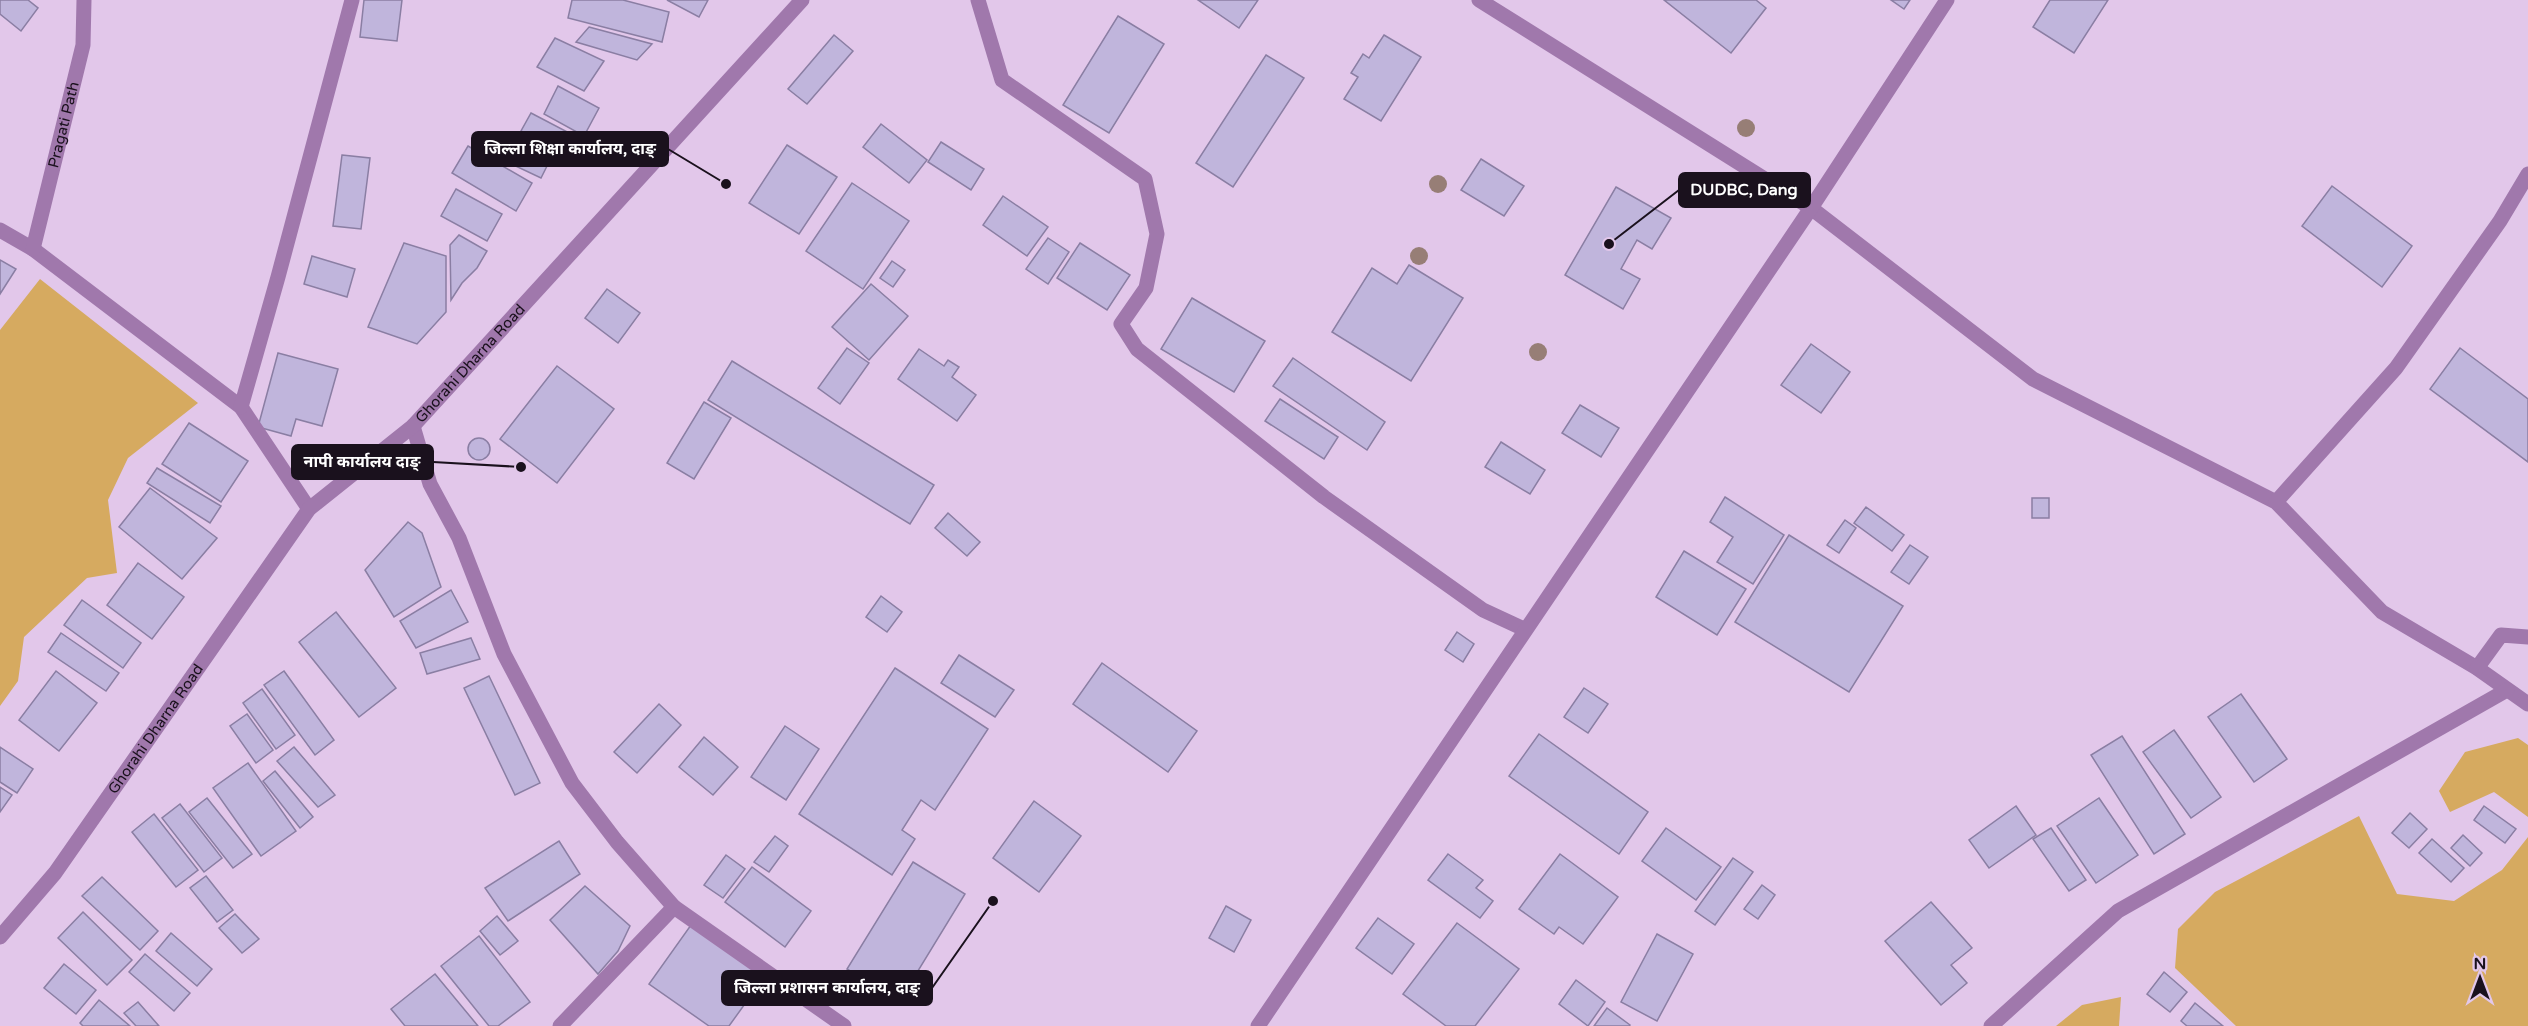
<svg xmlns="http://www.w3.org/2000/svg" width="2528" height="1026" font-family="'Varela Round','Noto Sans Devanagari',sans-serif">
  <rect width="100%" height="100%" fill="#e2c7ea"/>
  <g fill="#d6aa60">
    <polygon points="40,279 198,403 128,458 108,500 117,573 87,578 24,637 18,681 0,706 0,330"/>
    <polygon points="2518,738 2528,745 2528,817 2494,792 2450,812 2439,791 2465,752"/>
    <polygon points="2359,816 2397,894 2454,901 2502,870 2528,837 2528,1026 2236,1026 2175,968 2178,929 2215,892"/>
    <polygon points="2121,997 2119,1026 2056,1026 2082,1005"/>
  </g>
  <g fill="#c0b5dc" stroke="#8a7ea3" stroke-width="1.5">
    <polygon points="0,0 28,0 38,8 21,31 0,14"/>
    <polygon points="364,0 402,0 397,41 360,37"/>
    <polygon points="572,0 623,0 669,12 662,42 568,18"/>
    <polygon points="667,0 708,0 699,17"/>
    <polygon points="1198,0 1258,0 1239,28"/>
    <polygon points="1664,0 1756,0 1766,8 1731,53"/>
    <polygon points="1891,0 1910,0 1904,9"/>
    <polygon points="2050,0 2108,0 2074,53 2033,27"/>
    <polygon points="1118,16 1164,44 1109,133 1063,105"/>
    <polygon points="589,27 652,44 637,60 576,42"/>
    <polygon points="834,35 853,51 807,104 788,89"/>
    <polygon points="1384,35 1421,57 1381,121 1344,99 1358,77 1351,73 1363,54 1369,58"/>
    <polygon points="555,38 604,61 584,91 537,67"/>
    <polygon points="1266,55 1304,78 1233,187 1196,163"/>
    <polygon points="558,86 599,108 584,136 544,114"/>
    <polygon points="531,113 577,137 568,155 521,131"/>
    <polygon points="881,124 927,160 909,183 863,147"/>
    <polygon points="515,134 554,152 541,178 503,160"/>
    <polygon points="941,142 984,169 971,190 928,162"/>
    <polygon points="787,145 837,177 799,234 749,203"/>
    <polygon points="468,146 532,183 516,211 452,173"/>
    <polygon points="342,155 370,158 361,229 333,226"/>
    <polygon points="1481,159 1524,186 1504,216 1461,190"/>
    <polygon points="852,183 909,221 863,289 806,251"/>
    <polygon points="2332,186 2412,246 2382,287 2302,226"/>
    <polygon points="1616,187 1671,218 1652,249 1637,240 1621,269 1640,279 1623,309 1565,275"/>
    <polygon points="456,189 502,214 487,241 441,216"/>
    <polygon points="1003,196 1048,227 1027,256 983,225"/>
    <polygon points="459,235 487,251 477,268 462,283 451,300 450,245"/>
    <polygon points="1048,238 1069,252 1048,284 1026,269"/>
    <polygon points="404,243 446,256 446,312 417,344 368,327"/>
    <polygon points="1080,243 1130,275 1107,310 1057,278"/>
    <polygon points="312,256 355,269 347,297 304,284"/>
    <polygon points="0,260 16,269 0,294"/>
    <polygon points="892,261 905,270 893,287 880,278"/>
    <polygon points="1409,265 1463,298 1411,381 1332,332 1372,268 1397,284"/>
    <polygon points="871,284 908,316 869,360 832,327"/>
    <polygon points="607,289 640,313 618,343 585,318"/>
    <polygon points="1192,298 1265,341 1234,392 1161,349"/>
    <polygon points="1811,344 1850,372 1821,413 1781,385"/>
    <polygon points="847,348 869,363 840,404 818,388"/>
    <polygon points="2460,348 2528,399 2528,462 2430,389"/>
    <polygon points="919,349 944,366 948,360 959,367 952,377 976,395 957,421 898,379"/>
    <polygon points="278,353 338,369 322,426 296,419 291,436 258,427"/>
    <polygon points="1293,358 1385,422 1367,450 1273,386"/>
    <polygon points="732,361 934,485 910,524 708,400"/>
    <polygon points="557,366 614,409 557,483 500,439"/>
    <polygon points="1280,399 1338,437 1324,459 1265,421"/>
    <polygon points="704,402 731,418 694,479 667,463"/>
    <polygon points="1580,405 1619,428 1601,457 1562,433"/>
    <polygon points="189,423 248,461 221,502 162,464"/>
    <circle cx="479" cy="449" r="11"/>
    <polygon points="1501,442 1545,470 1530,494 1485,467"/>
    <polygon points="157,468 221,506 210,523 147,483"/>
    <polygon points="150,488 217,538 182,579 119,527"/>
    <polygon points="1725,497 1784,535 1753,584 1717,562 1733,537 1710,522"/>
    <rect x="2032" y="498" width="17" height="20"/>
    <polygon points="1866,507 1904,535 1892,551 1854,523"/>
    <polygon points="948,513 980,542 967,556 935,528"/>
    <polygon points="1845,520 1856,528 1839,553 1827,545"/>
    <polygon points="408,522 422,533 441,587 394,617 365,570"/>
    <polygon points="1789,535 1903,606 1849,692 1735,622"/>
    <polygon points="1910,545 1928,557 1909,584 1891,572"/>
    <polygon points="1684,551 1746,589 1717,635 1656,597"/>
    <polygon points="138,563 184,597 152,639 107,605"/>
    <polygon points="451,590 468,622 416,648 400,621"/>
    <polygon points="881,596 902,612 887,632 866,617"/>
    <polygon points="82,600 141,643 123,668 64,625"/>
    <polygon points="336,612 396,688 359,717 299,642"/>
    <polygon points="1457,632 1474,644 1463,662 1445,650"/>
    <polygon points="61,633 119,673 106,691 48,652"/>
    <polygon points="471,638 480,659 427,674 420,653"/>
    <polygon points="959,655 1014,690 995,717 941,683"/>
    <polygon points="1102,663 1197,731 1168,772 1073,704"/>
    <polygon points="895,668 988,729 935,810 921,800 902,830 915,839 892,875 799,814"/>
    <polygon points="56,671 97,703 59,751 19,720"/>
    <polygon points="284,671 334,740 315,755 264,685"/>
    <polygon points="489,676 540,783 515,795 464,688"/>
    <polygon points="1584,688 1608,704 1588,733 1564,717"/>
    <polygon points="262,689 295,735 276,749 243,703"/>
    <polygon points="2241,694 2287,759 2254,782 2208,717"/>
    <polygon points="659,704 681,725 637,773 614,752"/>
    <polygon points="247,714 273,750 256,763 230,726"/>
    <polygon points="785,726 819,749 786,800 751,777"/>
    <polygon points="2174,730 2221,797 2191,818 2143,752"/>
    <polygon points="1539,734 1648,812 1619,854 1509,776"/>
    <polygon points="2122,736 2185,834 2154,854 2091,755"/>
    <polygon points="704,737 738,767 713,795 679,767"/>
    <polygon points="0,747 33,769 17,793 0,782"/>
    <polygon points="294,747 335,795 318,807 277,761"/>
    <polygon points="248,763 296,831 261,856 213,788"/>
    <polygon points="275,771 313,817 300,828 263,781"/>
    <polygon points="0,787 12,795 0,812"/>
    <polygon points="207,798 252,854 233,868 189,812"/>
    <polygon points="2099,798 2138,855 2096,883 2057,826"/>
    <polygon points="1034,801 1081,836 1039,892 993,858"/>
    <polygon points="180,804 222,858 204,872 162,818"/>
    <polygon points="2016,806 2036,835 1989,868 1969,840"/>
    <polygon points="2484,806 2516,829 2505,843 2474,820"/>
    <polygon points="2410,813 2427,829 2409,848 2392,833"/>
    <polygon points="154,814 198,870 176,887 132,832"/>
    <polygon points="1666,828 1721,867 1696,900 1642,861"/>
    <polygon points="2051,828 2086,880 2069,891 2033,839"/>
    <polygon points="2463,835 2482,853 2470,866 2451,848"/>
    <polygon points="775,836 788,846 769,872 754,862"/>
    <polygon points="2432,839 2464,868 2451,882 2419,853"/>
    <polygon points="559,841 580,874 508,921 485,888"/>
    <polygon points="1448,854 1483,880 1476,888 1493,901 1480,918 1428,880"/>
    <polygon points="1560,854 1618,897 1583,944 1559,927 1554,934 1519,909"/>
    <polygon points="726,855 745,869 723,898 704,885"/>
    <polygon points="1733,858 1753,872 1715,925 1695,911"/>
    <polygon points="913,862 965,894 899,1002 847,969"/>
    <polygon points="752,867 811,911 785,947 725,902"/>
    <polygon points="206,876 233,910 217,922 190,888"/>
    <polygon points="102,877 158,931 140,950 82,896"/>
    <polygon points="1762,885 1775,895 1758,919 1744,909"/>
    <polygon points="585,886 630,926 618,951 598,974 550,920"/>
    <polygon points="1931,902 1972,948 1951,965 1967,983 1941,1005 1885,941"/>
    <polygon points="1226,906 1251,920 1234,952 1209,938"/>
    <polygon points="83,912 132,960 107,985 58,938"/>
    <polygon points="235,914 259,939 242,953 219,928"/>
    <polygon points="497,916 518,941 500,955 480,931"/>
    <polygon points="1378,918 1414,944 1392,974 1356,948"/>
    <polygon points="1457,923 1519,969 1475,1026 1446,1026 1403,994"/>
    <polygon points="691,925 765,976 729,1026 709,1026 649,984"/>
    <polygon points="171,933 212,969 197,986 156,951"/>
    <polygon points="1657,934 1693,954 1657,1021 1621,1002"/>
    <polygon points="479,936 530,1002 498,1026 489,1026 441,966"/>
    <polygon points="145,954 190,993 174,1011 129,972"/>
    <polygon points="64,964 96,990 76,1014 44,988"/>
    <polygon points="2164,972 2187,992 2170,1012 2147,994"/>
    <polygon points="435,974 478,1026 405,1026 391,1009"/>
    <polygon points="1576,980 1605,1002 1588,1026 1559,1004"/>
    <polygon points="99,1000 130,1026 83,1026 80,1023"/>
    <polygon points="138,1002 159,1026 136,1026 124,1013"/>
    <polygon points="2195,1003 2223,1026 2187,1026 2181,1021"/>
    <polygon points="1607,1008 1630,1025 1629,1026 1594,1026"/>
  </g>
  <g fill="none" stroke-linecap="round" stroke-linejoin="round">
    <polyline stroke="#a078ac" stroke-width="15" points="978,0 1002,80 1145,179 1157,234 1146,288 1121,324 1137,349 1324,497 1483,610 1524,629"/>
    <g stroke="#a078ac" stroke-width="15">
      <polyline points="1479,0 1811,208 2033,379 2276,502 2382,612 2477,668 2528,704"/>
      <polyline points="0,230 33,249 241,407 309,509"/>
      <path id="s1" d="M33,249L83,45L84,0"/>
      <polyline points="241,407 278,277 352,0"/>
      <polyline points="413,426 430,484 459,538 504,654 572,783 617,842 674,907 844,1026"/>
      <polyline points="2276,502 2396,368 2500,221 2528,174"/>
      <polyline points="2477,668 2501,635 2528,637"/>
      <path id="s2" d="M0,937L55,873L309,509L413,426L802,0"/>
      <polyline points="560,1026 674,907"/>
      <polyline points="1258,1026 1811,208 1947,0"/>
      <polyline points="1991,1026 2118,911 2507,690"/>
    </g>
  </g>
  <g fill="#977e76">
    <circle cx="1746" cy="128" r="9"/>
    <circle cx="1438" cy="184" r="9"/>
    <circle cx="1419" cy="256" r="9"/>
    <circle cx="1538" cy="352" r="9"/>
  </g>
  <g text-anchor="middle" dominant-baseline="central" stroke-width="6" stroke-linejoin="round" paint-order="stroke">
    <g font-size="15" fill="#1a111d" stroke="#e2c7ea">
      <text stroke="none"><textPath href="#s1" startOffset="128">Pragati Path</textPath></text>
      <text stroke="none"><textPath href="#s2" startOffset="746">Ghorahi Dharna Road</textPath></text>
      <text stroke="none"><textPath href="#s2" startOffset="260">Ghorahi Dharna Road</textPath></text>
    </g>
  </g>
  <path fill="none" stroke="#1a111d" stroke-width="2" d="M726 184L668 149M1609 244L1679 190M521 467L433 462M993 901L932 988"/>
  <g fill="#1a111d" stroke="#e2c7ea" stroke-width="2">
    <circle cx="726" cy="184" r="6"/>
    <circle cx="1609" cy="244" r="6"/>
    <circle cx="521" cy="467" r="6"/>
    <circle cx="993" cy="901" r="6"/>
  </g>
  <g fill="#1a111d" stroke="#1a111d" stroke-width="2">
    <rect x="472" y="132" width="196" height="34" rx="6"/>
    <rect x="1679" y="173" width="131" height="34" rx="6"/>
    <rect x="292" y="445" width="141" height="34" rx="6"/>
    <rect x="722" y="971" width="210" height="34" rx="6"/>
  </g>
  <g font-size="16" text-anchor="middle" font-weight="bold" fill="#fff">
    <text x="570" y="154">जिल्ला शिक्षा कार्यालय, दाङ्</text>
    <text x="1744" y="195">DUDBC, Dang</text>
    <text x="362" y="467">नापी कार्यालय दाङ्</text>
    <text x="827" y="993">जिल्ला प्रशासन कार्यालय, दाङ्</text>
  </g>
  <g transform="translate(2480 978)" stroke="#e2c7ea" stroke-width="4.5" paint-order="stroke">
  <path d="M0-4.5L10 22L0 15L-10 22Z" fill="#1a111d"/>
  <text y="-9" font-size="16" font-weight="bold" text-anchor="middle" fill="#1a111d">N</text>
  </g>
</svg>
